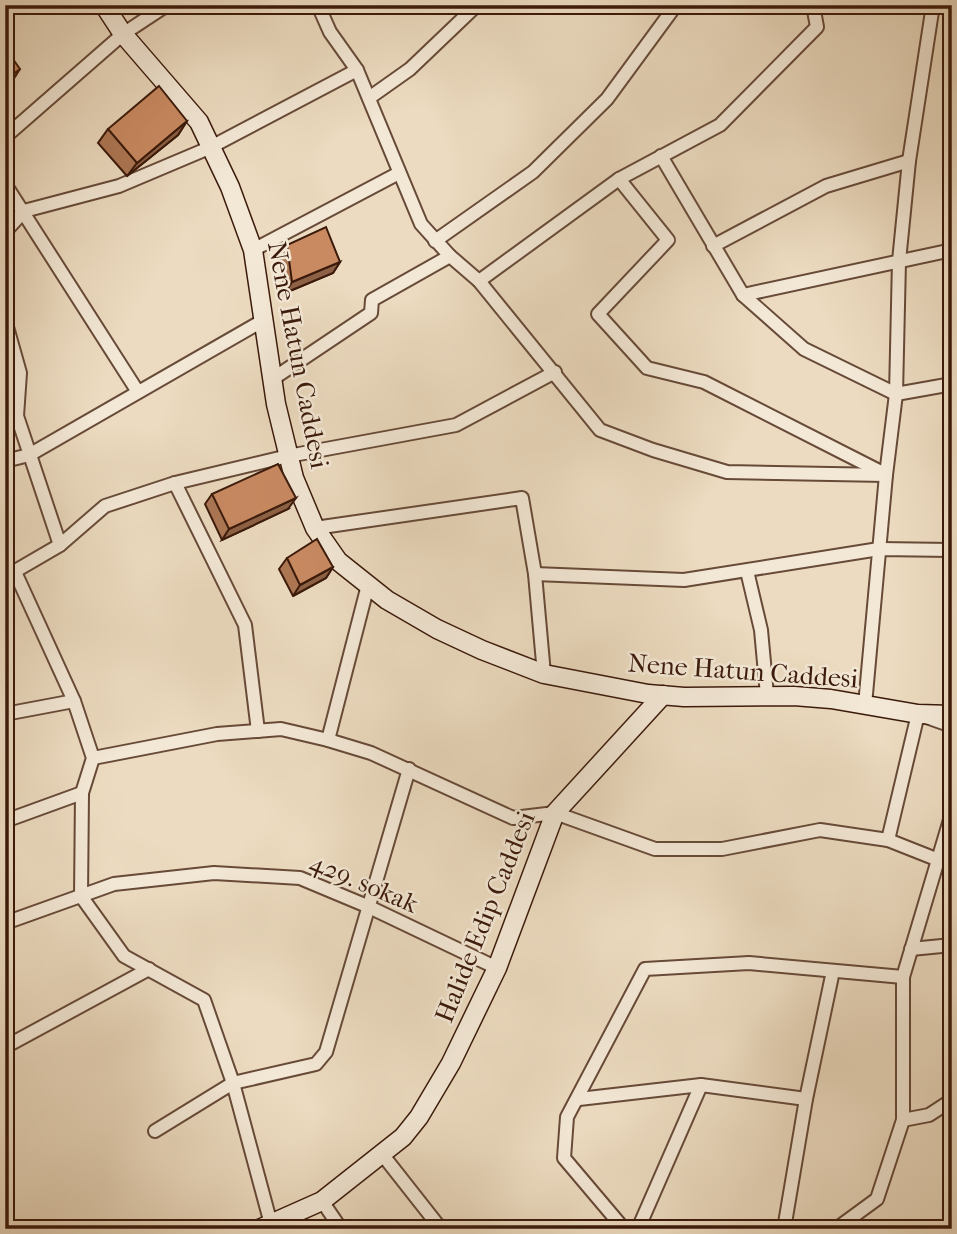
<svg xmlns="http://www.w3.org/2000/svg" width="957" height="1234" font-family="'IM FELL French Canon',serif">
  <rect width="100%" height="100%" fill="#ecdbc0"/>
  <filter id="stains"><feTurbulence type="fractalNoise" baseFrequency=".00286" numOctaves="4"/><feColorMatrix values="0 0 0 0 .2 0 0 0 0 .09 0 0 0 0 .02 0 0 0 .5 -.17"/></filter>
  <radialGradient id="worn" r=".72"><stop offset=".6" stop-color="#630" stop-opacity="0"/><stop offset="1" stop-color="#630" stop-opacity=".3"/></radialGradient>
  <g fill="none" stroke-linecap="round" stroke-linejoin="round">
    <defs>
      <g id="street">
        <polyline points="318,5 330,32 357,70 421,224 450,256 479,281 600,430 653,450 727,472 886,475"/>
        <polyline points="369,98 410,69 477,5"/>
        <polyline points="5,137 123,34 167,5"/>
        <polyline points="661,156 743,295 804,349 896,394 952,384"/>
        <polyline points="619,179 668,240 598,314 647,368 704,382 881,472"/>
        <polyline points="5,184 138,392"/>
        <polyline points="5,232 24,211 119,186 209,148 357,70"/>
        <polyline points="435,241 533,172 607,99 676,5"/>
        <polyline points="713,246 826,186 909,161"/>
        <polyline points="253,250 399,173"/>
        <polyline points="479,281 619,179 720,125 817,27 813,5"/>
        <polyline points="743,295 952,250"/>
        <polyline points="5,320 20,373 17,416 60,545"/>
        <polyline points="274,378 371,313 372,300 450,256"/>
        <polyline points="5,461 29,455 264,320"/>
        <polyline points="175,483 245,625 258,731"/>
        <polyline points="315,528 522,498 535,574 544,674"/>
        <polyline points="747,571 761,630 767,695"/>
        <polyline points="15,572 74,701 93,758 82,793 81,896 124,956 204,1000 233,1083 271,1224"/>
        <polyline points="535,574 684,580 879,549 952,550"/>
        <polyline points="5,577 60,545 105,506 175,483 288,456 456,425 555,372"/>
        <polyline points="865,705 886,475 896,394 899,261 909,161 933,5"/>
        <polyline points="5,714 74,701"/>
        <polyline points="328,740 368,585"/>
        <polyline points="93,758 217,734 281,729 328,740 371,753 513,818 555,813 655,849 722,849 820,830 888,840 936,859 952,858"/>
        <polyline points="5,821 82,793"/>
        <polyline points="888,840 918,714 952,726"/>
        <polyline points="5,923 114,884 214,873 300,878 367,906 497,968"/>
        <polyline points="911,949 952,945"/>
        <polyline points="5,1047 149,969"/>
        <polyline points="579,1099 701,1085 806,1099"/>
        <polyline points="903,1120 929,1115 952,1100"/>
        <polyline points="155,1131 233,1083 316,1064 326,1052 409,769"/>
        <polyline points="382,1154 441,1229"/>
        <polyline points="322,1201 341,1229"/>
        <polyline points="624,1229 564,1158 567,1117 645,969 749,963 903,977"/>
        <polyline points="638,1229 701,1085"/>
        <polyline points="784,1229 806,1099 833,971"/>
        <polyline points="836,1229 877,1199 903,1120 903,977 952,813"/>
        <polyline points="947,1229 952,1226"/>
      </g>
      <g id="secondary">
        <polyline points="104,5 123,34 199,122 230,187 253,250 276,404 294,478 315,528 338,561 387,600 437,629 482,650 544,674 648,694 684,697 794,696 831,699 918,714 952,715"/>
        <polyline points="5,1227 7,1229"/>
        <polyline points="259,1229 322,1201 403,1137 419,1117 451,1063 497,968 555,813 663,695"/>
      </g>
    </defs>
    <use href="#street" stroke="#674a38" stroke-width="16"/>
    <use href="#secondary" stroke="#3b1a0b" stroke-width="21"/>
    <use href="#street" stroke="#f3e8d6" stroke-width="12"/>
    <use href="#secondary" stroke="#f3e8d6" stroke-width="18"/>
  </g>
  <g fill="#ad7754" stroke="#3b1a0b" stroke-width="2">
    <polygon points="187,121 178,135 127,176 98,143 108,129"/>
    <polygon points="287,245 340,262 333,273 285,293 279,255"/>
    <polygon points="212,494 288,509 222,540 205,504"/>
    <polygon points="287,558 333,567 326,578 293,596 279,569"/>
  </g>
  <g fill="#8d6145" stroke="#3b1a0b" stroke-width="2">
    <polygon points="20,69 13,80 5,85 5,80"/>
    <polygon points="187,121 178,135 127,176 137,163"/>
    <polygon points="340,262 333,273 285,293 292,282"/>
    <polygon points="296,498 288,509 222,540 229,529"/>
    <polygon points="333,567 326,578 293,596 300,585"/>
  </g>
  <g fill="#c98a62" stroke="#3b1a0b" stroke-width="2">
    <polygon points="5,48 20,69 5,80"/>
    <polygon points="159,86 187,121 137,163 108,129"/>
    <polygon points="326,227 340,262 292,282 287,245"/>
    <polygon points="278,464 296,498 229,529 212,494"/>
    <polygon points="317,539 333,567 300,585 287,558"/>
  </g>
  <g text-anchor="middle" dominant-baseline="central" stroke-width="5" stroke-linejoin="round" paint-order="stroke">
    <g font-size="26" fill="#3b1a0b" stroke="#f3e8d6">
      <text transform="translate(298 355) rotate(79)">Nene Hatun Caddesi</text>
      <text transform="translate(743 671) rotate(4)">Nene Hatun Caddesi</text>
      <text transform="translate(364 883) rotate(23)">429. sokak</text>
      <text transform="translate(485 917) rotate(-68)">Halide Edip Caddesi</text>
    </g>
  </g>
  <rect width="957" height="1234" fill="none" stroke="#ecdbc0" stroke-width="28"/>
  <rect x="7" y="7" width="943" height="1220" fill="none" stroke="#3b1a0b" stroke-width="3.5"/>
  <rect x="14" y="14" width="929" height="1206" fill="none" stroke="#3b1a0b" stroke-width="2"/>
  <rect width="100%" height="100%" filter="url(#stains)"/>
  <rect width="100%" height="100%" fill="url(#worn)"/>
</svg>
